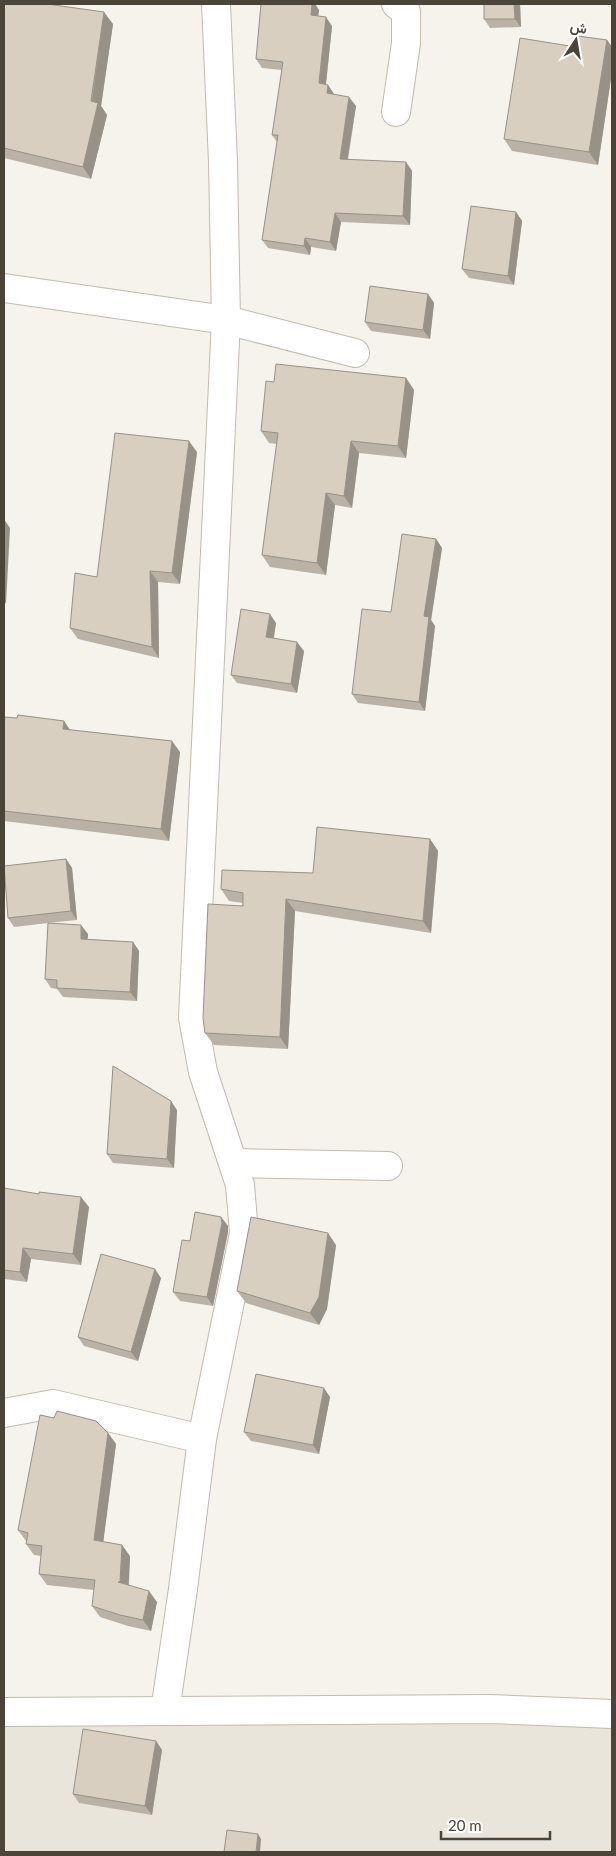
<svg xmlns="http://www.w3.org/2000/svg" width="616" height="1856" font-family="Lato,Vazirmatn,sans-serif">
  <rect width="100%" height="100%" fill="#f6f3ec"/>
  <polygon fill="#eae5da" points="4,1705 612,1718 612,1852 4,1852"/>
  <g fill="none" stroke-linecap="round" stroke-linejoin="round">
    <defs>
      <g id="street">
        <polyline points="396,112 406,43 406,12 396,4"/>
        <polyline points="4,288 226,320 355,353"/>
        <polyline points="233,1163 388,1166"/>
        <polyline points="4,1413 53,1404 202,1439"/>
        <polyline points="165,1711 183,1589 202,1439 244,1233 240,1185 203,1072 193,1018 226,320 223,162 216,4"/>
        <polyline points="4,1712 490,1709 612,1714"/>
      </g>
    </defs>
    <use href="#street" stroke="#c2bbae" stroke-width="30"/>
    <use href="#street" stroke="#fff" stroke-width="28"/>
  </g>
  <g fill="#bab2a6">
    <polygon points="4,4 113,24 101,106 107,115 91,179 4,158"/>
    <polygon points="261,4 315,4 319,10 318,16 332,26 326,85 328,85 334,94 356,106 348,160 406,162 412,171 410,225 341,222 336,251 311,247 310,255 268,248 262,240 277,142 272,135 282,70 262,68 256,59"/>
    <polygon points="484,4 520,4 521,27 490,28 484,19"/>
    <polygon points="607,40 612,47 612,72 598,165 512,151 504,139 576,47"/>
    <polygon points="516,212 522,221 514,285 469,278 462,269"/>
    <polygon points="428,294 434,303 430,339 371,331 365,322"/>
    <polygon points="406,378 414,390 406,458 359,453 352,508 335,505 326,575 270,567 262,555 277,444 269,443 261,431 274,382"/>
    <polygon points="197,452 180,584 158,582 159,658 78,639 70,628 97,577"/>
    <polygon points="436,539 442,548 431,620 435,626 425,711 358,703 352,694 391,612"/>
    <polygon points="276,623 274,638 304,651 297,693 237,683 231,675"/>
    <polygon points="4,717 64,721 70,730 180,752 169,841 4,821"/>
    <polygon points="430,839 438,851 431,933 295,911 288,1049 214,1045 205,1033 243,903 229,901 221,889 313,873"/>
    <polygon points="66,859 72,868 77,920 48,923 88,934 87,939 133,942 139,951 137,1001 63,997 57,989 51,988 45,979 48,923 14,927 8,918"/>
    <polygon points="177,1110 174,1168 113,1163 107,1154"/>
    <polygon points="4,1188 89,1207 81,1265 31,1259 27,1282 4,1279"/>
    <polygon points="221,1217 228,1226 228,1232 213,1306 180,1301 173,1292 190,1241"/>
    <polygon points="336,1245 327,1309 319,1325 246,1303 237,1291"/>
    <polygon points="161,1278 138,1361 84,1346 78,1337"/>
    <polygon points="330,1397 319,1454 251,1441 244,1432"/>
    <polygon points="108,1433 116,1444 103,1542 130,1556 129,1585 157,1602 151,1631 128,1626 100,1617 92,1606 94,1590 47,1585 39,1574 41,1556 34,1555 26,1544 27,1542 26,1541 18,1530"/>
    <polygon points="156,1741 162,1750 152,1815 79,1803 73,1794"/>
  </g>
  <g fill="#979187">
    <polygon points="312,4 315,4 319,10 317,24 311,15"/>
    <polygon points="514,4 520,4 521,27 515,19"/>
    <polygon points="104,12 113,24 101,106 107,115 91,179 83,167"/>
    <polygon points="326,17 332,26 325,92 319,83"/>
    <polygon points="607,40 612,47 612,72 598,165 589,152"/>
    <polygon points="328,85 334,94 333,102 327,93"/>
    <polygon points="349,97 356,106 346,168 340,159"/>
    <polygon points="406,162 412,171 410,225 403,216"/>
    <polygon points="516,212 522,221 514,285 508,276"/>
    <polygon points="335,213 341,222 336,251 330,242"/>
    <polygon points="305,238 311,247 310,255 304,246"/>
    <polygon points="428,294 434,303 430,339 423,330"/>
    <polygon points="406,378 414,390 406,458 398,446"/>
    <polygon points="189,441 197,452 180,584 172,573"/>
    <polygon points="351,441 359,453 352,508 344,496"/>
    <polygon points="326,493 335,505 326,575 317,563"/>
    <polygon points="4,519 10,528 6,604 4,600"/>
    <polygon points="436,539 442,548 431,620 435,626 425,711 419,702 424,616"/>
    <polygon points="150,571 158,582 159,658 152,647"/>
    <polygon points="270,614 276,623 272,646 266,637"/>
    <polygon points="297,642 304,651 297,693 291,684"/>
    <polygon points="64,721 72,733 63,729"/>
    <polygon points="172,741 180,752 169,841 161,829"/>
    <polygon points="430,839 438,851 431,933 423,921"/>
    <polygon points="66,859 72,868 77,920 71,911"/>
    <polygon points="286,899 295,911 288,1049 280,1037"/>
    <polygon points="81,925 88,934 87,948 81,939"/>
    <polygon points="133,942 139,951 137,1001 130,992"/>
    <polygon points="171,1101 177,1110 174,1168 167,1159"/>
    <polygon points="81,1197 89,1207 81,1265 73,1254"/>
    <polygon points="221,1217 228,1226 228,1232 213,1306 207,1297"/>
    <polygon points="328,1233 336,1245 327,1309 319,1325 310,1313"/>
    <polygon points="23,1248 31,1259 27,1282 20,1272"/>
    <polygon points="155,1269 161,1278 138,1361 131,1352"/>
    <polygon points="324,1388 330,1397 319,1454 313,1445"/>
    <polygon points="108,1433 116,1444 102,1552 94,1540"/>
    <polygon points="122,1545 130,1556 128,1594 120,1582"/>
    <polygon points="149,1591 157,1602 151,1631 143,1620"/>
    <polygon points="156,1741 162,1750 152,1815 145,1806"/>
    <polygon points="258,1834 261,1839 260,1852 256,1852"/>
  </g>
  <g fill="#d8cfc1" stroke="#979187">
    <polygon points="4,4 47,4 104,12 91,101 98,103 83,167 4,148"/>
    <polygon points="261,4 312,4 311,15 326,17 319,83 328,85 327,93 349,97 340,159 406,162 403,216 335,213 330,242 305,238 304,246 262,240 278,135 272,135 283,62 256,59"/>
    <polygon points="484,4 514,4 515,19 484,19"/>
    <polygon points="578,36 607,40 589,152 504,139 520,38 576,47"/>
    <polygon points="471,206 516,212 508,276 462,269"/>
    <polygon points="370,286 428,294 423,330 365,322"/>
    <polygon points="276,364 406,378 398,446 351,441 344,496 326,493 317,563 262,555 278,433 261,431 266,381 274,382"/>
    <polygon points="115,433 189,441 172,573 150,571 152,647 70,628 75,573 97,577"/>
    <polygon points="402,534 436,539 424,616 429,617 419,702 352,694 362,609 391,612"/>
    <polygon points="241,609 270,614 266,637 297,642 291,684 231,675"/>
    <polygon points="18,715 64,721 63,729 172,741 161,829 4,811 4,717 17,718"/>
    <polygon points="317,827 430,839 423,921 286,899 280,1037 205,1033 203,1018 208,904 243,906 243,893 221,889 222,870 313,873"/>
    <polygon points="66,859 71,911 8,918 4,866"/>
    <polygon points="48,923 81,925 81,939 133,942 130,992 57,988 57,980 45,979"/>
    <polygon points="113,1066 171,1101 167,1159 107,1154"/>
    <polygon points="4,1188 39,1194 39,1192 81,1197 73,1254 23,1248 20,1272 4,1270"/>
    <polygon points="195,1212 221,1217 222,1223 207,1297 173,1292 182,1240 190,1241"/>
    <polygon points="251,1217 328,1233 319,1297 310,1313 237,1291"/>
    <polygon points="101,1254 155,1269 131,1352 78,1337"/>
    <polygon points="256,1374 324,1388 313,1445 244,1432"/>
    <polygon points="57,1411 96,1421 108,1433 94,1540 122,1545 120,1582 118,1582 149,1591 143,1620 120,1615 92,1606 95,1580 39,1574 42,1546 26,1544 28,1533 18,1530 40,1415 54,1418"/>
    <polygon points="83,1729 156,1741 145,1806 73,1794"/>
    <polygon points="227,1830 258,1834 256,1852 224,1852"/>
  </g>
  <rect width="616" height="1856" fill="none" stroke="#4b4439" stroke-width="10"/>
  <g transform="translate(576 40) rotate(12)" stroke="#ffffff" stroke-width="4" paint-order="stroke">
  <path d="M0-4L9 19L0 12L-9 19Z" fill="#4b4439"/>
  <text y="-8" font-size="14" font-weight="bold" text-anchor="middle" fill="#4b4439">ش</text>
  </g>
  <path d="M441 1831v8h109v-8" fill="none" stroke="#4b4439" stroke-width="2.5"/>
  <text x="448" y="1831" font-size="15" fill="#4b4439" stroke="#ffffff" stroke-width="4" paint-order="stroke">20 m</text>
</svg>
